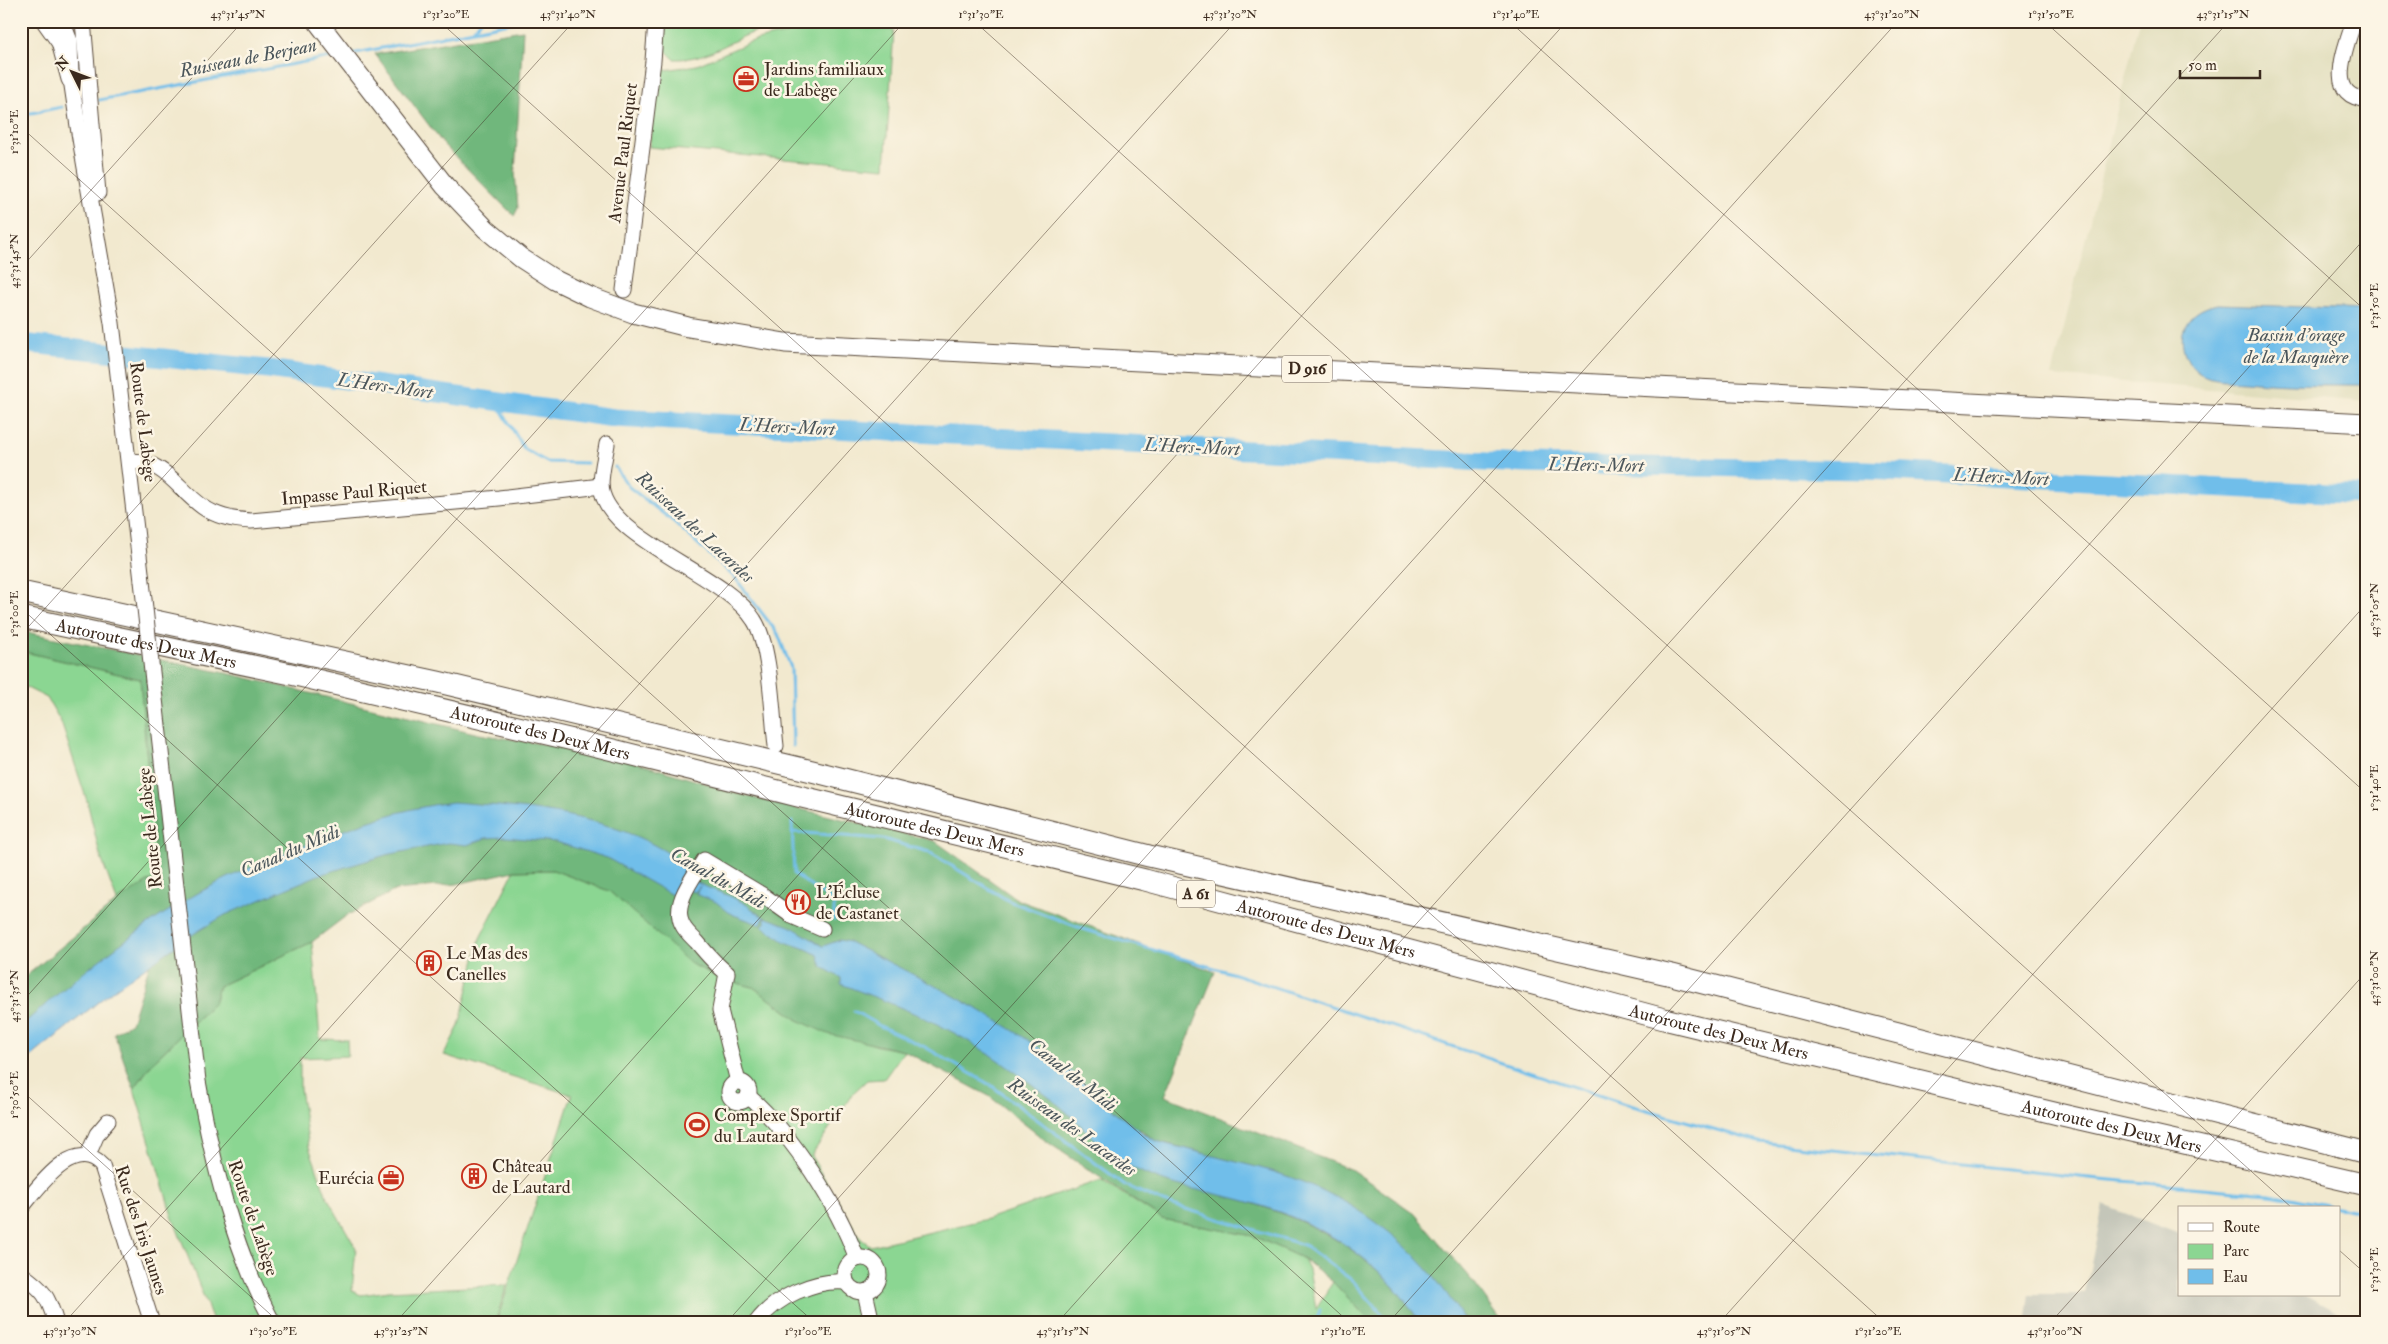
<svg xmlns="http://www.w3.org/2000/svg" width="2388" height="1344" font-family="'IM FELL Double Pica',serif">
  <rect width="100%" height="100%" fill="#fcf5e5"/>
  <filter id="ink" filterUnits="userSpaceOnUse"><feTurbulence type="fractalNoise" baseFrequency=".02" numOctaves="2"/><feDisplacementMap in="SourceGraphic" scale="10" xChannelSelector="R" yChannelSelector="G"/><feConvolveMatrix kernelMatrix="1 2 1 2 8 2 1 2 1" color-interpolation-filters="sRGB"/></filter>
  <filter id="wash" filterUnits="userSpaceOnUse"><feTurbulence type="fractalNoise" baseFrequency=".0096" numOctaves="4" result="noise"/><feDisplacementMap in="SourceGraphic" scale="20" xChannelSelector="R" yChannelSelector="G"/><feGaussianBlur stdDeviation="1.12" result="paint"/><feColorMatrix in="noise" values="0 0 0 0 0 0 0 0 0 0 0 0 0 0 0 0 0 1.4 0 .05"/><feComposite in="paint" operator="in"/></filter>
  <g filter="url(#wash)">
    <rect width="100%" height="100%" fill="#f2e9cf"/>
    <polygon fill="#e0ddbb" points="2139,21 2367,21 2367,402 2052,376"/>
    <polygon fill="#c4c6b9" points="2103,1205 2179,1234 2179,1295 2306,1295 2359,1323 2026,1323 2030,1294 2085,1294"/>
    <g fill="#8bd692" stroke="#638058">
      <path d="M659,21H816C794,24 768,26 747,35C722,46 702,60 674,59L661,46Z"/>
      <polygon points="867,21 872,28 894,30 885,168 649,147 659,71 697,65 750,42 773,36"/>
      <polygon points="21,651 140,679 157,877 117,901 100,855 87,801 61,722 47,698 21,685"/>
      <polygon points="553,870 609,891 722,979 753,987 798,1020 878,1046 904,1051 884,1079 867,1080 853,1093 811,1156 861,1239 871,1246 987,1219 1101,1180 1162,1219 1253,1236 1304,1259 1309,1269 1316,1308 1333,1282 1372,1323 496,1323 572,1095 444,1055 459,1026 480,938 514,871"/>
      <polygon points="312,942 320,1039 347,1040 348,1056 300,1058 300,1089 309,1147 327,1197 356,1248 352,1291 361,1295 389,1291 507,1285 495,1323 214,1323 172,1216 134,1089 153,1062 214,1003 219,986"/>
    </g>
    <g fill="#70b77c" stroke="#56704d">
      <polygon points="523,30 515,173 518,208 514,216 444,145 375,54"/>
      <path d="M21,631L235,675L479,734L611,755L758,799L935,841L1018,900L1215,972L1165,1096L1352,1170L1414,1213L1474,1283L1503,1323H1466L1463,1317L1203,1153L1156,1141L1140,1129L1118,1157L1139,1171C1245,1201 1359,1220 1420,1323H1372L1333,1282L1304,1259L1253,1236L1162,1219L1046,1141L989,1096L904,1051L828,1034L798,1020L753,987L722,979L691,964L609,891L553,870L514,871L457,884L396,890L346,916L312,942L219,986L214,1003L153,1062L134,1089L114,1033L131,1023L166,913L124,942L21,1026V980L117,901L157,876L140,679L21,651Z"/>
    </g>
    <g fill="#70beea" stroke="#567484">
      <path d="M2217,304L2367,309V385C2325,385 2285,385 2244,381C2230,380 2212,381 2199,373C2187,365 2180,346 2183,332C2188,315 2201,308 2217,304Z"/>
      <path d="M453,802C529,808 611,814 676,858C689,866 688,877 698,883C711,890 728,894 742,902C750,906 756,913 764,917L761,925L731,914L716,902L696,894L700,886L695,892L683,889L672,895L607,858L556,842L505,837L486,838L467,845L448,843L386,855L316,876L225,915L195,933L113,990L21,1065V1026C76,977 136,928 200,892C236,872 274,858 311,843C358,824 402,808 453,802Z"/>
      <path d="M765,917L792,927L823,946L840,940L849,942C918,977 987,1010 1050,1055C1085,1080 1119,1121 1155,1140C1164,1144 1175,1146 1184,1148C1208,1155 1233,1161 1257,1167C1349,1191 1417,1241 1466,1323H1420C1381,1257 1317,1221 1245,1201C1210,1191 1173,1188 1139,1171C1102,1154 1079,1119 1046,1095C1012,1069 977,1044 939,1025C907,1009 874,997 841,984V978L822,967L818,955L806,949L785,942L762,926L765,923Z"/>
    </g>
    <g fill="none" stroke-linecap="round" stroke-linejoin="round">
      <g stroke="#70beea" stroke-width="3">
        <polyline points="473,30 481,21"/>
        <polyline points="351,54 520,21"/>
        <polyline points="99,100 337,56"/>
        <polyline points="21,115 62,107"/>
        <polyline points="496,401 524,449 547,462 587,463"/>
        <polyline points="615,467 629,487 674,522 736,579 778,634 791,668 793,746"/>
        <polyline points="792,822 794,874 834,902 834,920"/>
        <polyline points="792,832 883,839 929,852 1009,901 1086,930 1238,975 1619,1102 1759,1142 2089,1178 2270,1194 2367,1213"/>
        <polyline points="854,1011 880,1026 925,1047 992,1086 1125,1185 1163,1202 1304,1245 1353,1281 1390,1323"/>
        <polyline points="1315,1323 1320,1310"/>
      </g>
      <polyline stroke="#70beea" stroke-width="19" points="21,343 268,369 614,418 1526,464 1867,470 2367,495"/>
    </g>
  </g>
  <g filter="url(#ink)">
    <g fill="none" stroke-linecap="round" stroke-linejoin="round">
      <defs>
        <g id="minor">
          <polyline points="62,21 70,41 71,79 79,133 112,323 142,581"/>
          <polyline points="83,21 98,193"/>
          <path d="M2354,21C2347,45 2323,98 2367,99"/>
          <polyline points="624,290 653,61 656,21"/>
          <path d="M607,444C605,457 601,472 601,485C603,538 726,574 754,620C771,646 772,713 776,746"/>
          <path d="M129,461C166,461 176,488 203,507C217,517 234,520 251,521L499,498L601,486"/>
          <path d="M153,681L198,1081C213,1165 233,1247 273,1323"/>
          <circle cx="739" cy="1092" r="10"/>
          <path d="M738,1082L720,1010L727,973C715,964 706,953 697,942C692,937 685,931 682,924C672,903 694,877 704,860L764,896L792,916L822,929"/>
          <path d="M748,1096C791,1132 838,1206 857,1259"/>
          <polyline points="88,1155 97,1134 108,1121"/>
          <path d="M21,1208C38,1188 74,1135 102,1166L152,1323"/>
          <circle cx="862" cy="1275" r="17"/>
          <path d="M21,1274C44,1290 48,1296 56,1323"/>
          <polyline points="865,1292 872,1323"/>
          <path d="M756,1323C775,1297 815,1279 846,1282"/>
        </g>
        <g id="major">
          <polyline points="46,21 61,42 71,79"/>
          <polyline points="317,21 445,186 486,229 521,258 555,280 590,297 633,313 688,327 785,343 2367,423"/>
        </g>
        <g id="highway">
          <polyline points="21,592 438,682 812,771 1149,856 1672,975 2367,1153"/>
          <path id="s1" d="M21,617L291,674L573,740L794,795L1145,880L1664,1019L2058,1114L2367,1185"/>
        </g>
      </defs>
      <use href="#minor" stroke="#564739" stroke-width="17"/>
      <use href="#major" stroke="#564739" stroke-width="21"/>
      <use href="#highway" stroke="#564739" stroke-width="23"/>
      <use href="#minor" stroke="#fff" stroke-width="15"/>
      <use href="#major" stroke="#fff" stroke-width="19"/>
      <use href="#highway" stroke="#fff" stroke-width="21"/>
      <defs>
        <polyline id="minor-bridge" points="142,581 153,681"/>
      </defs>
      <use href="#minor-bridge" stroke="#564739" stroke-width="17" stroke-linecap="butt"/>
      <use href="#minor-bridge" stroke="#fff" stroke-width="15"/>
    </g>
  </g>
  <path fill="none" stroke="#3b2a1e" stroke-width="1" stroke-opacity="0.45" d="M439,21L1885,1323M974,21L2292,1208M1509,21L2367,794M2044,21L2367,312M21,127L1350,1323M21,268L243,21M21,608L815,1323M21,635L574,21M21,1003L905,21M21,1090L280,1323M2339,1250L2367,1275M64,1323L1236,21M395,1323L1567,21M726,1323L1898,21M1057,1323L2229,21M1388,1323L2367,236M1719,1323L2367,603M2050,1323L2367,971"/>
  <defs>
    <symbol id="office-ring" viewBox="-11 -11 22 22"><circle r="9.5" fill="#fcf5e5" stroke="#c8321e" stroke-width="1.5"/><path d="M-6-3h4V-5.5h4V-3h4V5H-6ZM-1-4.5V-3h2v-1.5ZM-6 0V1H6V0Z" fill="#c8321e"/></symbol>
    <symbol id="restaurant-ring" viewBox="-11 -11 22 22"><circle r="9.5" fill="#fcf5e5" stroke="#c8321e" stroke-width="1.5"/><path d="M-5-6h1v4h1v-4h1v4h1v-4h1v5L-1.5 .5V6h-2V.5L-5-1ZM5-6V6H3V1.5H1.5Q1.5-4 5-6Z" fill="#c8321e"/></symbol>
    <symbol id="building-ring" viewBox="-11 -11 22 22"><circle r="9.5" fill="#fcf5e5" stroke="#c8321e" stroke-width="1.5"/><path d="M-4-6H4V6H1V3H-1V6H-4ZM-2.5-4.3h1.7v1.8h-1.7ZM.8-4.3h1.7v1.8H.8ZM-2.5-1h1.7V.8h-1.7ZM.8-1h1.7V.8H.8Z" fill="#c8321e"/></symbol>
    <symbol id="stadium-ring" viewBox="-11 -11 22 22"><circle r="9.5" fill="#fcf5e5" stroke="#c8321e" stroke-width="1.5"/><path d="M0-5a6.5 5 0 1 0 0 10a6.5 5 0 1 0 0-10ZM-3.5-1.8h7v3.6h-7Z" fill="#c8321e"/></symbol>
  </defs>
  <g fill-rule="evenodd">
    <use href="#office-ring" x="732" y="65" width="28" height="28"/>
    <use href="#restaurant-ring" x="784" y="888" width="28" height="28"/>
    <use href="#building-ring" x="415" y="949" width="28" height="28"/>
    <use href="#stadium-ring" x="683" y="1111" width="28" height="28"/>
    <use href="#building-ring" x="460" y="1162" width="28" height="28"/>
    <use href="#office-ring" x="377" y="1164" width="28" height="28"/>
  </g>
  <g text-anchor="middle" dominant-baseline="central" stroke-width="5" stroke-linejoin="round" paint-order="stroke">
    <g fill="#fcf5e5" stroke="#75675a" stroke-width="1">
      <rect x="1282" y="355.5" width="50" height="27" rx="4"/>
      <rect x="1177" y="880.5" width="38" height="27" rx="4"/>
    </g>
    <g font-size="16" font-weight="bold" fill="#3b2a1e">
      <text x="1307" y="369">D 916</text>
      <text x="1196" y="894">A 61</text>
    </g>
    <g font-size="18" fill="#3b2a1e" stroke="#fcf5e5" text-anchor="start">
      <text x="764" y="69">Jardins familiaux<tspan x="764" dy="21">de Labège</tspan></text>
      <text x="816" y="892">L'Écluse<tspan x="816" dy="21">de Castanet</tspan></text>
      <text x="446" y="953">Le Mas des<tspan x="446" dy="21">Canelles</tspan></text>
      <text x="714" y="1115">Complexe Sportif<tspan x="714" dy="21">du Lautard</tspan></text>
      <text x="492" y="1166">Château<tspan x="492" dy="21">de Lautard</tspan></text>
      <text x="374" y="1178" text-anchor="end">Eurécia</text>
    </g>
    <g font-size="18" fill="#3b2a1e" stroke="#fcf5e5">
      <text transform="translate(623 153) rotate(-83)">Avenue Paul Riquet</text>
      <text transform="translate(143 422) rotate(83)">Route de Labège</text>
      <text transform="translate(354 493) rotate(-5)">Impasse Paul Riquet</text>
      <text stroke="none"><textPath href="#s1" startOffset="128">Autoroute des Deux Mers</textPath></text>
      <text stroke="none"><textPath href="#s1" startOffset="532">Autoroute des Deux Mers</textPath></text>
      <text transform="translate(150 828) rotate(-96)">Route de Labège</text>
      <text stroke="none"><textPath href="#s1" startOffset="938">Autoroute des Deux Mers</textPath></text>
      <text stroke="none"><textPath href="#s1" startOffset="1342">Autoroute des Deux Mers</textPath></text>
      <text stroke="none"><textPath href="#s1" startOffset="1748">Autoroute des Deux Mers</textPath></text>
      <text stroke="none"><textPath href="#s1" startOffset="2152">Autoroute des Deux Mers</textPath></text>
      <text transform="translate(253 1218) rotate(71)">Route de Labège</text>
      <text transform="translate(141 1230) rotate(72)">Rue des Iris Jaunes</text>
    </g>
    <g font-size="19" font-style="italic" fill="#4b565b" stroke="#fcf5e5">
      <text transform="translate(248 58) rotate(-11)">Ruisseau de Berjean</text>
      <text x="2296" y="335">Bassin d'orage<tspan x="2296" dy="22">de la Masquère</tspan></text>
      <text transform="translate(385 386) rotate(8)">L'Hers-Mort</text>
      <text transform="translate(787 427) rotate(3)">L'Hers-Mort</text>
      <text transform="translate(1192 447) rotate(3)">L'Hers-Mort</text>
      <text transform="translate(1596 465) rotate(1)">L'Hers-Mort</text>
      <text transform="translate(2001 477) rotate(3)">L'Hers-Mort</text>
      <text transform="translate(695 527) rotate(43)">Ruisseau des Lacardes</text>
      <text transform="translate(290 851) rotate(-23)">Canal du Midi</text>
      <text transform="translate(718 878) rotate(29)">Canal du Midi</text>
      <text transform="translate(1073 1075) rotate(38)">Canal du Midi</text>
      <text transform="translate(1072 1127) rotate(36)">Ruisseau des Lacardes</text>
    </g>
  </g>
  <rect width="2388" height="1344" fill="none" stroke="#fcf5e5" stroke-width="55"/>
  <rect x="2178" y="1206" width="162" height="90" fill="#fcf5e5" stroke="#afa495"/>
  <rect x="2188" y="1223" width="25" height="8" fill="#ffffff" stroke="#afa495"/>
  <text x="2223" y="1232" font-size="15" fill="#3b2a1e">Route</text>
  <rect x="2188" y="1244" width="25" height="15" fill="#8bd692" stroke="#afa495"/>
  <text x="2223" y="1256" font-size="15" fill="#3b2a1e">Parc</text>
  <rect x="2188" y="1269" width="25" height="15" fill="#70beea" stroke="#afa495"/>
  <text x="2223" y="1282" font-size="15" fill="#3b2a1e">Eau</text>
  <g transform="translate(72 72) rotate(312)" stroke="#fcf5e5" stroke-width="4" paint-order="stroke">
  <path d="M0-4L9 19L0 12L-9 19Z" fill="#3b2a1e"/>
  <text y="-8" font-size="14" font-weight="bold" text-anchor="middle" fill="#3b2a1e">N</text>
  </g>
  <path d="M2180 70v8h80v-8" fill="none" stroke="#3b2a1e" stroke-width="2.5"/>
  <text x="2188" y="70" font-size="15" fill="#3b2a1e" stroke="#fcf5e5" stroke-width="4" paint-order="stroke">50 m</text>
  <rect x="28" y="28" width="2332" height="1288" fill="none" stroke="#3b2a1e" stroke-width="2"/>
  <g font-size="12" text-anchor="middle" fill="#3b2a1e">
    <text x="238" y="18">43°31'45"N</text>
    <text x="446" y="18">1°31'20"E</text>
    <text x="568" y="18">43°31'40"N</text>
    <text x="981" y="18">1°31'30"E</text>
    <text x="1230" y="18">43°31'30"N</text>
    <text x="1516" y="18">1°31'40"E</text>
    <text x="1892" y="18">43°31'20"N</text>
    <text x="2051" y="18">1°31'50"E</text>
    <text x="2223" y="18">43°31'15"N</text>
    <text transform="translate(14 132) rotate(-90)" y="4">1°31'10"E</text>
    <text transform="translate(14 261) rotate(-90)" y="4">43°31'45"N</text>
    <text transform="translate(2374 306) rotate(-90)" y="4">1°31'50"E</text>
    <text transform="translate(2374 610) rotate(-90)" y="4">43°31'05"N</text>
    <text transform="translate(14 614) rotate(-90)" y="4">1°31'00"E</text>
    <text transform="translate(2374 788) rotate(-90)" y="4">1°31'40"E</text>
    <text transform="translate(2374 978) rotate(-90)" y="4">43°31'00"N</text>
    <text transform="translate(14 996) rotate(-90)" y="4">43°31'35"N</text>
    <text transform="translate(14 1095) rotate(-90)" y="4">1°30'50"E</text>
    <text transform="translate(2374 1270) rotate(-90)" y="4">1°31'30"E</text>
    <text x="70" y="1335">43°31'30"N</text>
    <text x="273" y="1335">1°30'50"E</text>
    <text x="401" y="1335">43°31'25"N</text>
    <text x="808" y="1335">1°31'00"E</text>
    <text x="1063" y="1335">43°31'15"N</text>
    <text x="1343" y="1335">1°31'10"E</text>
    <text x="1724" y="1335">43°31'05"N</text>
    <text x="1878" y="1335">1°31'20"E</text>
    <text x="2055" y="1335">43°31'00"N</text>
  </g>
</svg>
